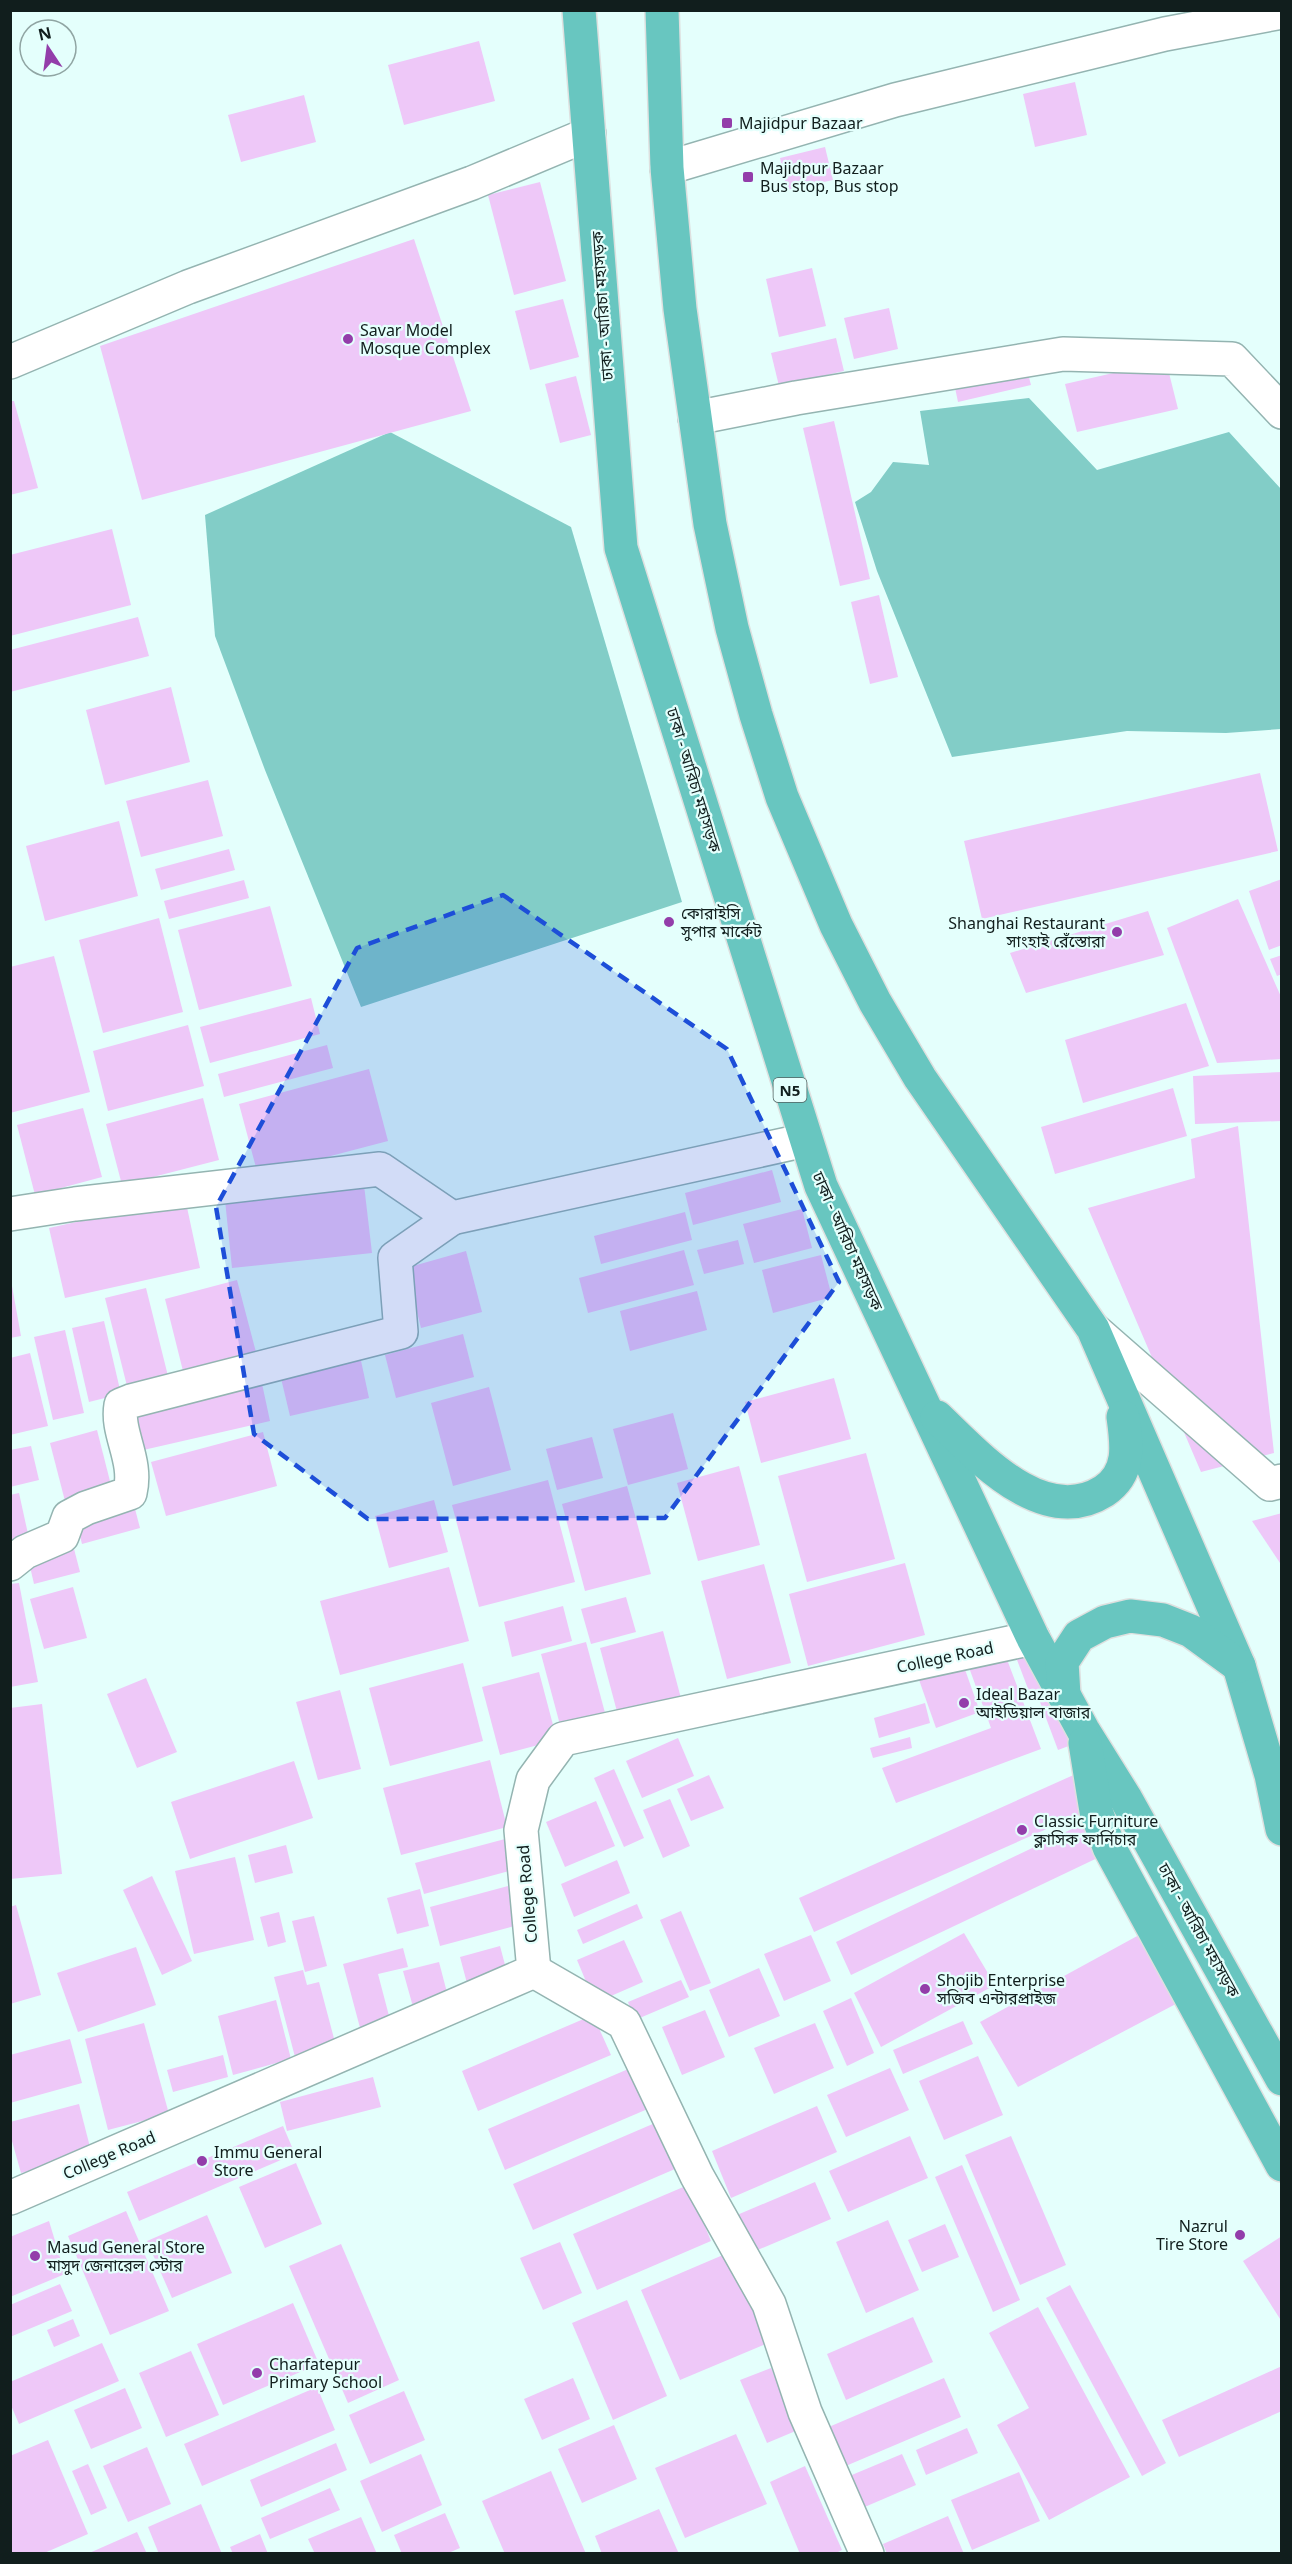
<svg xmlns="http://www.w3.org/2000/svg" width="1292" height="2564" font-family="'Noto Sans','Noto Sans Bengali',sans-serif">
  <rect width="100%" height="100%" fill="#e4fffc"/>
  <g fill="#82cdc7">
    <polygon points="1029,398 1097,470 1229,432 1281,489 1281,729 1226,733 1127,731 952,757 877,571 855,502 871,492 893,462 929,465 920,411"/>
    <polygon points="390,432 571,527 682,902 361,1007 265,770 215,636 205,515"/>
  </g>
  <g fill="#eec8f8">
    <polygon points="479,41 495,101 404,125 388,65"/>
    <polygon points="1075,82 1087,135 1035,147 1023,94"/>
    <polygon points="304,95 316,142 241,162 228,115"/>
    <polygon points="825,147 833,180 787,190 780,158"/>
    <polygon points="540,182 566,281 514,295 488,195"/>
    <polygon points="414,239 471,411 142,500 100,346"/>
    <polygon points="812,268 826,326 779,337 766,279"/>
    <polygon points="563,299 579,357 530,370 515,311"/>
    <polygon points="889,308 898,349 854,359 844,318"/>
    <polygon points="836,338 844,371 779,386 771,353"/>
    <polygon points="1166,361 1178,409 1077,432 1065,384"/>
    <polygon points="1026,366 1031,385 958,402 954,383"/>
    <polygon points="576,376 591,435 560,443 545,384"/>
    <polygon points="10,401 14,401 38,488 10,495"/>
    <polygon points="834,421 870,579 840,586 803,428"/>
    <polygon points="112,529 131,605 10,636 10,555"/>
    <polygon points="879,595 898,677 870,684 851,602"/>
    <polygon points="138,617 149,656 10,692 10,650"/>
    <polygon points="171,687 190,762 105,785 86,710"/>
    <polygon points="1260,773 1278,851 982,919 964,841"/>
    <polygon points="208,780 223,836 141,857 126,801"/>
    <polygon points="119,821 138,896 45,921 26,846"/>
    <polygon points="229,849 235,870 161,890 155,869"/>
    <polygon points="1282,879 1282,945 1269,950 1249,891"/>
    <polygon points="244,880 249,898 169,919 164,901"/>
    <polygon points="1238,899 1282,999 1282,1059 1217,1063 1167,928"/>
    <polygon points="270,906 292,986 199,1010 178,930"/>
    <polygon points="1148,911 1164,955 1026,993 1010,953"/>
    <polygon points="159,918 183,1012 103,1033 79,940"/>
    <polygon points="1282,955 1282,974 1277,976 1270,959"/>
    <polygon points="54,956 90,1092 10,1113 10,967"/>
    <polygon points="311,998 320,1034 210,1063 200,1027"/>
    <polygon points="1186,1003 1209,1066 1083,1103 1065,1040"/>
    <polygon points="188,1025 204,1086 108,1111 93,1051"/>
    <polygon points="327,1045 333,1068 224,1097 218,1074"/>
    <polygon points="369,1069 388,1141 258,1175 239,1104"/>
    <polygon points="1282,1072 1282,1121 1195,1124 1193,1076"/>
    <polygon points="1173,1088 1187,1136 1055,1174 1041,1127"/>
    <polygon points="203,1098 219,1160 122,1185 106,1124"/>
    <polygon points="83,1108 102,1177 35,1195 17,1125"/>
    <polygon points="1238,1126 1274,1453 1201,1472 1088,1208 1195,1178 1191,1139"/>
    <polygon points="772,1170 781,1202 693,1225 685,1193"/>
    <polygon points="364,1185 372,1253 232,1268 225,1200"/>
    <polygon points="185,1198 200,1268 65,1298 49,1228"/>
    <polygon points="802,1209 812,1248 754,1263 743,1224"/>
    <polygon points="685,1212 692,1240 601,1264 594,1236"/>
    <polygon points="738,1240 744,1264 704,1274 697,1250"/>
    <polygon points="684,1250 694,1285 588,1313 579,1278"/>
    <polygon points="466,1251 482,1312 421,1328 406,1268"/>
    <polygon points="821,1255 832,1297 773,1313 762,1270"/>
    <polygon points="237,1280 257,1356 184,1375 165,1299"/>
    <polygon points="12,1286 21,1336 10,1338 10,1287"/>
    <polygon points="146,1288 168,1376 127,1386 105,1298"/>
    <polygon points="697,1291 707,1330 630,1351 620,1311"/>
    <polygon points="104,1321 121,1394 89,1402 72,1328"/>
    <polygon points="65,1330 84,1413 53,1420 34,1337"/>
    <polygon points="463,1334 474,1377 396,1398 385,1355"/>
    <polygon points="30,1353 48,1426 10,1435 10,1358"/>
    <polygon points="360,1356 369,1398 290,1416 280,1374"/>
    <polygon points="834,1378 851,1439 761,1463 745,1402"/>
    <polygon points="261,1379 270,1421 139,1451 130,1410"/>
    <polygon points="489,1387 511,1470 453,1486 431,1403"/>
    <polygon points="673,1413 688,1469 628,1485 613,1429"/>
    <polygon points="97,1430 113,1493 66,1505 50,1443"/>
    <polygon points="263,1432 277,1486 166,1516 151,1462"/>
    <polygon points="592,1437 603,1478 557,1490 546,1449"/>
    <polygon points="31,1446 39,1480 10,1487 10,1450"/>
    <polygon points="866,1453 895,1559 807,1582 778,1476"/>
    <polygon points="739,1466 760,1545 698,1561 677,1483"/>
    <polygon points="548,1480 575,1582 479,1607 452,1505"/>
    <polygon points="627,1486 651,1574 585,1591 562,1504"/>
    <polygon points="19,1493 30,1543 10,1548 10,1495"/>
    <polygon points="434,1500 448,1552 389,1568 375,1516"/>
    <polygon points="134,1505 140,1528 82,1544 76,1520"/>
    <polygon points="1282,1513 1282,1566 1252,1521"/>
    <polygon points="73,1545 80,1572 34,1584 28,1558"/>
    <polygon points="905,1563 925,1635 808,1666 789,1594"/>
    <polygon points="764,1564 791,1663 727,1679 701,1581"/>
    <polygon points="449,1567 469,1641 340,1675 320,1601"/>
    <polygon points="19,1583 38,1682 10,1687 10,1584"/>
    <polygon points="73,1587 87,1638 44,1649 30,1599"/>
    <polygon points="626,1597 636,1632 591,1644 581,1609"/>
    <polygon points="563,1606 572,1641 512,1657 504,1622"/>
    <polygon points="663,1631 682,1702 619,1719 600,1648"/>
    <polygon points="586,1642 608,1724 563,1736 541,1654"/>
    <polygon points="1038,1643 1054,1685 1030,1694 1014,1652"/>
    <polygon points="1003,1649 1041,1749 896,1803 882,1768 991,1728 967,1662"/>
    <polygon points="962,1661 980,1712 936,1728 918,1677"/>
    <polygon points="463,1663 483,1741 390,1766 369,1688"/>
    <polygon points="539,1672 557,1740 500,1755 482,1687"/>
    <polygon points="146,1678 177,1752 137,1768 107,1694"/>
    <polygon points="340,1690 361,1769 318,1780 296,1702"/>
    <polygon points="1056,1696 1074,1744 1058,1750 1040,1702"/>
    <polygon points="925,1703 930,1723 879,1738 874,1718"/>
    <polygon points="42,1704 62,1874 10,1879 10,1708"/>
    <polygon points="910,1737 912,1748 873,1758 870,1748"/>
    <polygon points="678,1738 694,1776 642,1798 626,1761"/>
    <polygon points="490,1760 507,1827 401,1855 383,1788"/>
    <polygon points="294,1761 313,1818 190,1859 171,1802"/>
    <polygon points="614,1769 644,1838 624,1847 594,1778"/>
    <polygon points="1078,1773 1094,1808 814,1932 799,1898"/>
    <polygon points="709,1775 724,1808 691,1821 677,1789"/>
    <polygon points="670,1799 690,1846 663,1858 643,1810"/>
    <polygon points="596,1801 615,1846 565,1867 546,1822"/>
    <polygon points="1095,1818 1110,1852 851,1975 836,1942"/>
    <polygon points="505,1839 513,1870 424,1894 415,1863"/>
    <polygon points="286,1845 293,1873 255,1883 248,1855"/>
    <polygon points="235,1857 254,1940 194,1954 175,1871"/>
    <polygon points="617,1860 630,1893 574,1917 561,1884"/>
    <polygon points="152,1876 192,1961 162,1975 123,1890"/>
    <polygon points="508,1886 518,1925 440,1946 430,1907"/>
    <polygon points="420,1889 429,1926 397,1934 387,1898"/>
    <polygon points="637,1904 643,1918 583,1944 577,1930"/>
    <polygon points="16,1905 41,1995 10,2004 10,1907"/>
    <polygon points="681,1911 711,1983 690,1991 660,1920"/>
    <polygon points="279,1912 286,1942 268,1947 260,1917"/>
    <polygon points="314,1916 327,1966 305,1972 292,1921"/>
    <polygon points="1150,1929 1191,1996 1018,2087 980,2022"/>
    <polygon points="964,1933 995,1985 881,2047 854,1993"/>
    <polygon points="811,1935 831,1981 784,2001 764,1954"/>
    <polygon points="624,1940 643,1982 595,2003 577,1960"/>
    <polygon points="500,1946 508,1976 468,1987 460,1957"/>
    <polygon points="136,1947 156,2005 78,2032 57,1973"/>
    <polygon points="403,1948 408,1967 378,1974 393,2031 363,2039 343,1964"/>
    <polygon points="439,1962 450,2004 415,2014 403,1971"/>
    <polygon points="759,1968 780,2016 729,2037 709,1990"/>
    <polygon points="303,1970 307,1985 319,1982 336,2046 295,2057 274,1977"/>
    <polygon points="681,1980 689,1997 635,2020 628,2002"/>
    <polygon points="851,1998 874,2053 847,2066 823,2011"/>
    <polygon points="276,2000 291,2059 233,2075 218,2016"/>
    <polygon points="705,2010 725,2057 682,2075 662,2027"/>
    <polygon points="593,2015 611,2055 478,2111 462,2071"/>
    <polygon points="963,2021 973,2044 903,2074 893,2050"/>
    <polygon points="144,2023 169,2114 108,2130 85,2039"/>
    <polygon points="815,2023 834,2068 774,2094 754,2048"/>
    <polygon points="70,2039 82,2083 10,2103 10,2055"/>
    <polygon points="223,2055 228,2077 173,2092 167,2070"/>
    <polygon points="978,2056 1003,2115 944,2140 919,2081"/>
    <polygon points="633,2067 650,2108 505,2170 488,2129"/>
    <polygon points="890,2068 909,2110 846,2137 827,2095"/>
    <polygon points="373,2077 381,2107 287,2131 280,2102"/>
    <polygon points="79,2104 92,2155 21,2173 10,2134 10,2122"/>
    <polygon points="817,2106 837,2152 731,2198 712,2151"/>
    <polygon points="655,2123 675,2169 533,2230 513,2184"/>
    <polygon points="283,2126 295,2154 139,2221 127,2192"/>
    <polygon points="910,2136 928,2178 848,2212 829,2171"/>
    <polygon points="1011,2136 1066,2265 1020,2285 965,2155"/>
    <polygon points="296,2163 322,2224 265,2248 239,2187"/>
    <polygon points="962,2165 1020,2300 993,2312 935,2177"/>
    <polygon points="815,2182 831,2219 753,2252 737,2215"/>
    <polygon points="688,2185 711,2241 597,2290 573,2234"/>
    <polygon points="126,2211 169,2311 110,2335 68,2236"/>
    <polygon points="207,2215 232,2273 172,2298 147,2241"/>
    <polygon points="888,2220 919,2290 866,2313 836,2242"/>
    <polygon points="49,2221 65,2274 10,2297 10,2237"/>
    <polygon points="945,2224 959,2257 922,2272 908,2240"/>
    <polygon points="1282,2236 1282,2322 1243,2261"/>
    <polygon points="560,2242 582,2293 543,2310 520,2258"/>
    <polygon points="341,2244 399,2380 348,2403 289,2266"/>
    <polygon points="730,2252 768,2343 680,2380 641,2290"/>
    <polygon points="60,2284 72,2311 10,2337 10,2305"/>
    <polygon points="1070,2285 1166,2463 1142,2476 1046,2298"/>
    <polygon points="627,2300 667,2396 613,2420 572,2323"/>
    <polygon points="293,2303 319,2364 223,2405 197,2344"/>
    <polygon points="1038,2307 1130,2477 1049,2520 997,2425 1029,2408 989,2333"/>
    <polygon points="913,2317 933,2362 846,2400 827,2354"/>
    <polygon points="73,2319 80,2336 54,2347 47,2330"/>
    <polygon points="102,2343 119,2381 19,2424 10,2403 10,2382"/>
    <polygon points="191,2351 219,2415 166,2437 139,2373"/>
    <polygon points="1282,2366 1282,2411 1179,2457 1162,2420"/>
    <polygon points="771,2368 798,2430 767,2443 740,2380"/>
    <polygon points="573,2378 590,2419 542,2440 524,2399"/>
    <polygon points="944,2378 961,2417 841,2468 824,2429"/>
    <polygon points="317,2387 335,2430 202,2486 184,2444"/>
    <polygon points="125,2388 142,2428 91,2449 74,2410"/>
    <polygon points="404,2391 425,2440 370,2464 349,2415"/>
    <polygon points="614,2425 637,2479 582,2503 558,2449"/>
    <polygon points="967,2428 978,2453 926,2475 916,2450"/>
    <polygon points="736,2434 767,2504 685,2538 655,2468"/>
    <polygon points="48,2440 88,2534 42,2554 10,2554 10,2456"/>
    <polygon points="336,2443 347,2470 261,2507 250,2480"/>
    <polygon points="147,2447 171,2504 128,2522 103,2466"/>
    <polygon points="421,2454 442,2505 382,2532 360,2481"/>
    <polygon points="902,2454 916,2485 860,2509 847,2477"/>
    <polygon points="88,2464 107,2508 91,2515 72,2471"/>
    <polygon points="805,2466 842,2550 834,2554 800,2554 770,2482"/>
    <polygon points="551,2471 586,2554 505,2554 482,2501"/>
    <polygon points="1019,2472 1040,2521 972,2550 951,2500"/>
    <polygon points="330,2488 340,2510 270,2539 261,2518"/>
    <polygon points="201,2504 222,2554 159,2554 148,2527"/>
    <polygon points="659,2509 679,2554 602,2554 595,2536"/>
    <polygon points="445,2513 460,2548 446,2554 402,2554 394,2535"/>
    <polygon points="948,2516 964,2554 887,2554 883,2544"/>
    <polygon points="361,2517 377,2554 315,2554 308,2539"/>
    <polygon points="137,2532 147,2554 87,2554"/>
    <polygon points="260,2534 268,2554 233,2554 230,2547"/>
  </g>
  <g fill="none" stroke-linecap="round" stroke-linejoin="round">
    <defs>
      <g id="minor">
        <polyline points="667,168 895,100 1165,34 1282,12"/>
        <polyline points="10,362 188,287 472,183 589,134"/>
        <polyline points="695,418 796,398 1063,354 1232,359 1282,412"/>
        <polyline points="10,1214 75,1204 380,1169 452,1218 806,1140"/>
        <polyline points="1093,1329 1270,1484 1282,1481"/>
        <path d="M10,1564L25,1552L62,1536L69,1517L86,1508L130,1493C138,1459 116,1434 121,1405L131,1401L401,1332L395,1258L452,1218"/>
        <polyline points="534,1971 624,2023 697,2176 769,2304 805,2412 867,2554"/>
        <polyline points="10,2198 534,1971 521,1830 533,1780 563,1739 1033,1638"/>
      </g>
      <g id="trunk">
        <polyline points="579,10 621,548 821,1186 1033,1638 1083,1730 1126,1799 1282,2079"/>
        <polyline points="662,10 667,168 680,309 710,524 732,628 756,715 782,797 836,925 875,1002 920,1078 1093,1329 1239,1666 1271,1775 1282,1829"/>
        <path d="M937,1417C977,1455 1043,1530 1104,1491C1131,1473 1127,1445 1123,1417"/>
        <polyline points="1064,1695 1062,1662 1079,1636 1105,1622 1130,1616 1163,1620 1191,1631 1239,1666"/>
        <polyline points="1085,1743 1096,1811 1109,1847 1282,2165"/>
      </g>
    </defs>
    <use href="#minor" stroke="#94b4b1" stroke-width="36"/>
    <use href="#trunk" stroke="#dee0df" stroke-width="36"/>
    <use href="#minor" stroke="#fff" stroke-width="33"/>
    <use href="#trunk" stroke="#68c6c0" stroke-width="33"/>
  </g>
  <path fill="#1d4ed8" fill-opacity="0.2" stroke="#1d4ed8" stroke-width="4.5" stroke-dasharray="12 8" stroke-linejoin="round" d="M503,895L727,1049L839,1282L665,1518L368,1519L254,1434L216,1207L357,948Z"/>
  <g fill="#933daa" stroke="#e4fffc" stroke-width="2">
    <rect x="721" y="117" width="12" height="12" rx="3"/>
    <rect x="742" y="171" width="12" height="12" rx="3"/>
    <circle cx="348" cy="339" r="6"/>
    <circle cx="669" cy="922" r="6"/>
    <circle cx="1117" cy="932" r="6"/>
    <circle cx="964" cy="1703" r="6"/>
    <circle cx="1022" cy="1830" r="6"/>
    <circle cx="925" cy="1989" r="6"/>
    <circle cx="202" cy="2161" r="6"/>
    <circle cx="1240" cy="2235" r="6"/>
    <circle cx="35" cy="2256" r="6"/>
    <circle cx="257" cy="2373" r="6"/>
  </g>
  <g text-anchor="middle" dominant-baseline="central" stroke-width="4.5" stroke-linejoin="round" paint-order="stroke">
    <rect fill="#e4fffc" stroke="#506260" stroke-width="1.5" x="773.5" y="1078" width="33" height="24" rx="4.5"/>
    <g font-size="15" font-weight="bold" fill="#111e1d">
      <text x="790" y="1090">N5</text>
    </g>
    <g font-size="16" fill="#111e1d" stroke="#e4fffc" text-anchor="start">
      <text x="739" y="123">Majidpur Bazaar</text>
      <text x="760" y="168">Majidpur Bazaar<tspan x="760" dy="18">Bus stop, Bus stop</tspan></text>
      <text x="360" y="330">Savar Model<tspan x="360" dy="18">Mosque Complex</tspan></text>
      <text x="681" y="913">কোরাইসি<tspan x="681" dy="18">সুপার মার্কেট</tspan></text>
      <text x="1105" y="923" text-anchor="end">Shanghai Restaurant<tspan x="1105" dy="18">সাংহাই রেঁস্তোরা</tspan></text>
      <text x="976" y="1694">Ideal Bazar<tspan x="976" dy="18">আইডিয়াল বাজার</tspan></text>
      <text x="1034" y="1821">Classic Furniture<tspan x="1034" dy="18">ক্লাসিক ফার্নিচার</tspan></text>
      <text x="937" y="1980">Shojib Enterprise<tspan x="937" dy="18">সজিব এন্টারপ্রাইজ</tspan></text>
      <text x="214" y="2152">Immu General<tspan x="214" dy="18">Store</tspan></text>
      <text x="1228" y="2226" text-anchor="end">Nazrul<tspan x="1228" dy="18">Tire Store</tspan></text>
      <text x="47" y="2247">Masud General Store<tspan x="47" dy="18">মাসুদ জেনারেল স্টোর</tspan></text>
      <text x="269" y="2364">Charfatepur<tspan x="269" dy="18">Primary School</tspan></text>
    </g>
    <g font-size="16" fill="#111e1d" stroke="#e4fffc">
      <text transform="translate(602 306) rotate(-94)">ঢাকা - আরিচা মহাসড়ক</text>
      <text transform="translate(694 780) rotate(73)">ঢাকা - আরিচা মহাসড়ক</text>
      <text transform="translate(848 1241) rotate(66)">ঢাকা - আরিচা মহাসড়ক</text>
      <text transform="translate(945 1657) rotate(-12)">College Road</text>
      <text transform="translate(527 1894) rotate(-95)">College Road</text>
      <text transform="translate(1199 1930) rotate(61)">ঢাকা - আরিচা মহাসড়ক</text>
      <text transform="translate(109 2155) rotate(-23)">College Road</text>
    </g>
  </g>
  <rect width="1292" height="2564" fill="none" stroke="#111e1d" stroke-width="24"/>
  <g transform="translate(48 48) rotate(347)"><circle r="28" fill="#e4fffc" stroke="#90a5a3" stroke-width="1.5"/>
  <path d="M0-4.5L10 22L0 15L-10 22Z" fill="#933daa"/>
  <text y="-9" font-size="16" font-weight="bold" text-anchor="middle" fill="#111e1d">N</text>
  </g>
</svg>
